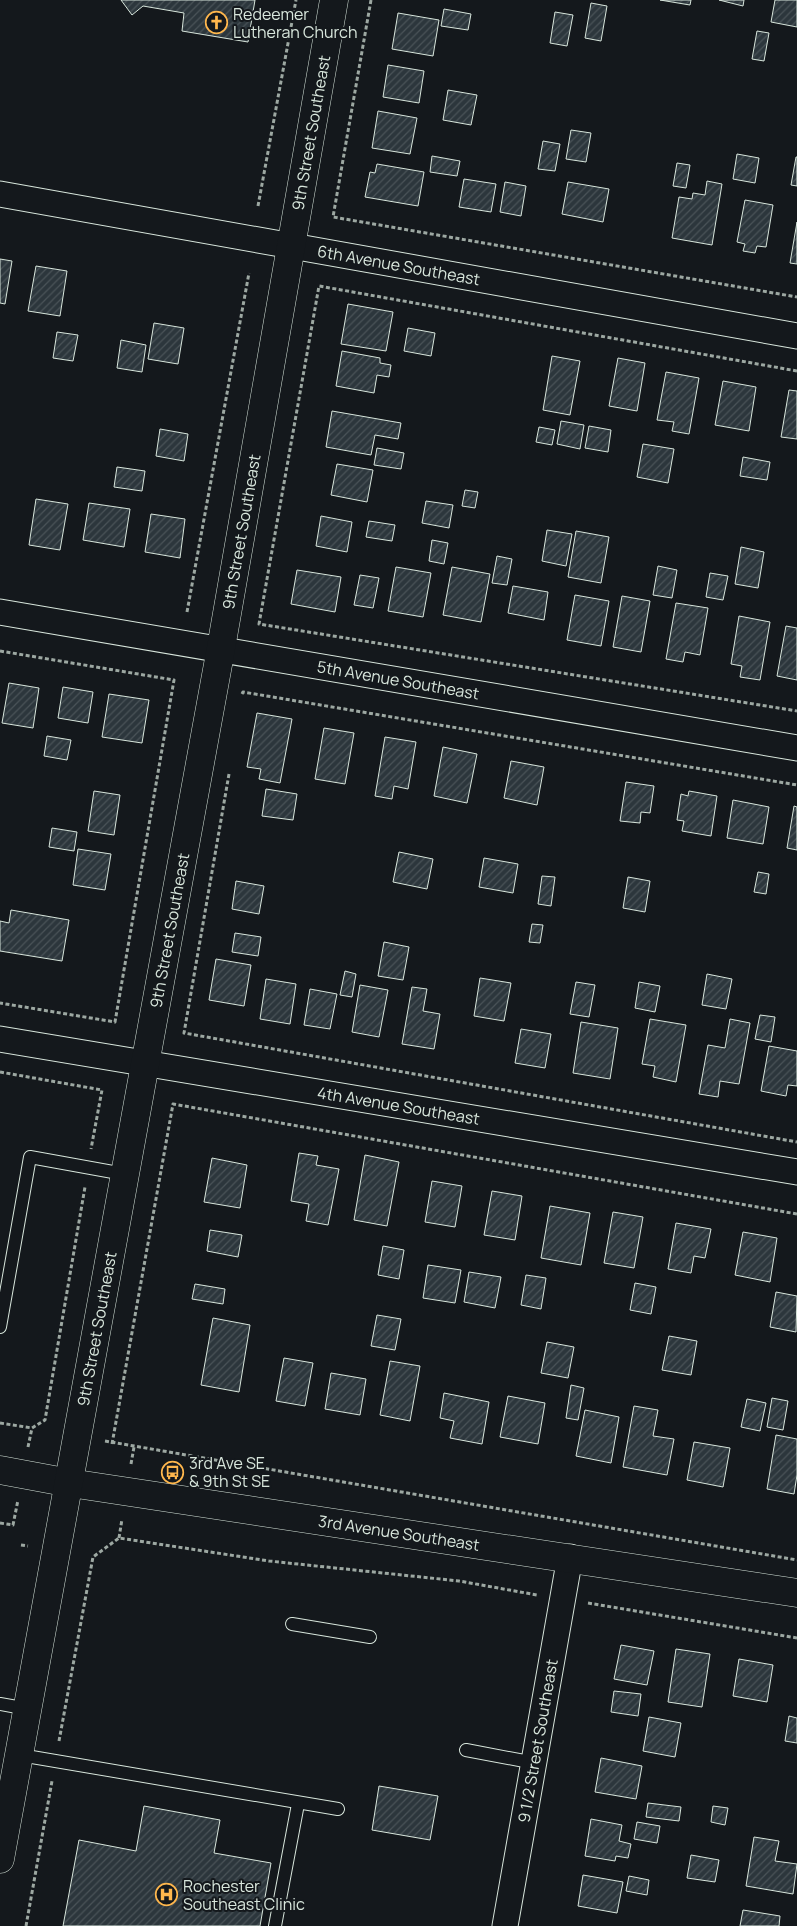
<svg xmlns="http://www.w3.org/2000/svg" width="797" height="1926" font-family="Manrope,sans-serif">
  <defs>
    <pattern id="building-hatch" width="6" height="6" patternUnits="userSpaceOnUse" patternTransform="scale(1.25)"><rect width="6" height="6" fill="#2c363c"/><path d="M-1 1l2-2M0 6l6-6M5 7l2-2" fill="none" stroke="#4a5358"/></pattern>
  </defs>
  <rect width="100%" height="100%" fill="#14181c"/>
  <g fill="url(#building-hatch)" stroke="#d8e6dc">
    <polygon points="121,0 255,0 248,42 182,31 184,13 143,6 132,15"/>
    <polygon points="660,0 691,0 690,5"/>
    <polygon points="719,0 744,0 743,6"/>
    <polygon points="775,0 797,0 797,27 771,22"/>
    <polygon points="591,3 607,6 601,41 585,38"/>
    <polygon points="444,9 471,14 468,30 441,26"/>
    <polygon points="555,12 573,15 567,46 550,43"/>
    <polygon points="398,13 439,20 433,56 392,49"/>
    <polygon points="757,31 769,33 764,61 752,59"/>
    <polygon points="388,65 424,71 419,103 383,97"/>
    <polygon points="448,90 477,95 471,125 443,120"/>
    <polygon points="378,111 417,118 410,154 372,148"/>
    <polygon points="571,130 591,133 586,162 566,159"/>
    <polygon points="543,141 560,144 555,171 538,169"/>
    <polygon points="737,154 759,158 755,183 733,179"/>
    <polygon points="432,156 460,161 457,176 430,172"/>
    <polygon points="796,157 797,157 797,186 791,185"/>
    <polygon points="677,163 690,165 686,188 673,186"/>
    <polygon points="377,164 424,172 418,206 365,197 370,172 375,173"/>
    <polygon points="464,179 496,184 491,212 459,207"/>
    <polygon points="707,181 722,184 712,245 672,238 679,197 692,199 693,193 705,195"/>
    <polygon points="505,182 526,186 521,216 500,212"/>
    <polygon points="568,182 609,189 603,222 562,214"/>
    <polygon points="745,200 773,205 766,247 757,246 755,253 743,251 745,244 737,242"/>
    <polygon points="797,222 797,264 790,263"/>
    <polygon points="0,259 12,261 5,304 0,303"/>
    <polygon points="36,266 67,271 60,316 28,311"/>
    <polygon points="348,304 393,312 386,351 341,344"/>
    <polygon points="154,323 184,328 178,364 148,359"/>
    <polygon points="408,328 435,333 431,356 404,351"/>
    <polygon points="57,332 78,335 73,361 53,358"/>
    <polygon points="121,340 146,345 142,372 117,368"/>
    <polygon points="342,351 380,358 380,363 391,365 389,377 377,375 374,393 336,386"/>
    <polygon points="552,356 580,361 570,415 543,410"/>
    <polygon points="618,358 645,363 637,411 609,406"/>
    <polygon points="666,372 699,378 689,434 672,431 674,422 657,420"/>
    <polygon points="723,381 756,387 749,431 715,425"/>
    <polygon points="789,390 797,391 797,439 781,437"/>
    <polygon points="332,411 401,423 398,439 375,435 371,455 326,447"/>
    <polygon points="561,421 584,425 580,449 557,444"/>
    <polygon points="589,426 611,430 608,452 585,448"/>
    <polygon points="539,427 555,430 552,445 536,442"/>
    <polygon points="160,429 188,434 184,461 156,456"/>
    <polygon points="643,444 674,449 668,483 637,477"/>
    <polygon points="377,448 404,453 401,469 374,465"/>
    <polygon points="743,457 770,462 767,480 740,476"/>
    <polygon points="337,464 373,470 367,502 331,495"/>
    <polygon points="117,467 145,471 142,491 114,487"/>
    <polygon points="465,490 478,492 475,508 462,506"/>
    <polygon points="36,499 68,504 60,550 29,545"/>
    <polygon points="426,501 453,505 449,528 422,523"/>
    <polygon points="89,503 130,509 124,547 83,540"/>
    <polygon points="151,514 185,519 180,558 145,552"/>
    <polygon points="321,516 352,522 347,552 316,546"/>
    <polygon points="369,521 395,525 392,541 366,537"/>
    <polygon points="547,530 572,534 566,566 542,561"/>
    <polygon points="576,531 609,537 601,583 568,577"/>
    <polygon points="432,540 448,543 444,564 429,561"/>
    <polygon points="741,547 764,552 758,588 735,584"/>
    <polygon points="497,556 512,559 507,585 492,583"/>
    <polygon points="658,566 677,570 672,598 653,595"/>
    <polygon points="396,567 431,573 423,617 388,611"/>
    <polygon points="452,567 490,574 481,622 443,615"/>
    <polygon points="297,570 341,577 335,612 291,604"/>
    <polygon points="710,573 728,576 723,600 706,597"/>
    <polygon points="360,575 379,578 373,608 354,605"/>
    <polygon points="513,586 548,592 544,620 508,613"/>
    <polygon points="575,595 609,601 601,646 567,640"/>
    <polygon points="622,596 650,601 641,652 613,647"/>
    <polygon points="676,603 708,608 700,655 685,652 683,662 666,659"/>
    <polygon points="739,616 770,622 760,680 740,677 742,666 731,664"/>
    <polygon points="786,626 797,628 797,680 777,676"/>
    <polygon points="9,683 39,688 33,728 2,723"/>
    <polygon points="63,687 93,692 88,723 58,718"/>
    <polygon points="109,694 149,700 142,743 102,737"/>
    <polygon points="257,713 292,719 280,783 259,779 261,769 247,767"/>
    <polygon points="324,728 354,733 345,784 315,779"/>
    <polygon points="47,736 71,740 67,760 44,756"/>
    <polygon points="385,737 416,742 408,789 394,786 392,799 375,796"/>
    <polygon points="443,747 477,754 467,803 434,796"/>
    <polygon points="511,761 544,767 537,805 504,798"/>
    <polygon points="626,782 654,786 650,813 641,812 640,823 620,821"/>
    <polygon points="266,789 297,794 293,820 262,816"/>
    <polygon points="94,791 120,795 114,835 88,831"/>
    <polygon points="689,791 717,796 711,836 682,831 684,821 677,820 681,794 688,796"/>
    <polygon points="733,800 769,807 763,844 727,838"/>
    <polygon points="794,806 797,807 797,850 787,848"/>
    <polygon points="52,828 77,832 74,851 49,847"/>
    <polygon points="78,849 111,854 105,890 73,885"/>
    <polygon points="399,852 433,859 427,889 393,882"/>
    <polygon points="484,858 518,864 513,893 479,887"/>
    <polygon points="758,872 769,874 766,894 754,892"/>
    <polygon points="542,876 555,877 551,906 538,904"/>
    <polygon points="628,877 650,881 645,912 623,908"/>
    <polygon points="236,881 264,886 259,914 232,909"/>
    <polygon points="11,910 69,920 62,961 0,951 0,921 9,923"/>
    <polygon points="532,924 543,925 540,943 529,942"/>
    <polygon points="235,933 261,937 258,956 232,952"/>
    <polygon points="384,942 409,947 403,980 378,976"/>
    <polygon points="216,959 251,965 244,1006 209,1000"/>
    <polygon points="345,971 356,974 352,997 340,995"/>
    <polygon points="707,974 732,979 726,1009 702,1005"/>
    <polygon points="480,978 511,983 504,1021 474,1016"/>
    <polygon points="266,979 296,984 290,1024 260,1019"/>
    <polygon points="576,982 595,985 589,1017 570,1014"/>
    <polygon points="639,982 660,986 655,1012 635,1008"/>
    <polygon points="360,985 388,990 379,1037 352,1032"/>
    <polygon points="412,987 427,989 423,1011 440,1014 434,1049 402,1044"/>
    <polygon points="310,989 337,994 330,1029 304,1025"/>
    <polygon points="760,1015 775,1017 771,1042 755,1039"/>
    <polygon points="650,1019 686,1025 676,1082 653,1077 655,1066 642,1064"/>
    <polygon points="730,1019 750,1023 739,1084 720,1081 718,1097 699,1094 708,1045 725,1048"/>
    <polygon points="581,1022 618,1028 610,1079 573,1073"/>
    <polygon points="521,1029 551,1034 545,1068 515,1063"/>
    <polygon points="769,1046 797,1051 797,1086 788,1085 786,1096 761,1091"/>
    <polygon points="299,1153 318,1156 316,1165 339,1169 328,1225 306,1221 309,1204 291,1201"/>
    <polygon points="365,1155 399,1162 387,1226 354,1220"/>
    <polygon points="212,1158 247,1165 240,1208 204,1202"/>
    <polygon points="432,1181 462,1186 455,1227 425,1222"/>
    <polygon points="492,1191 522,1196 515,1240 484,1235"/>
    <polygon points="550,1206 590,1213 581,1265 541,1258"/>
    <polygon points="613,1212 643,1217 634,1268 604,1263"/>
    <polygon points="676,1223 711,1229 705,1258 694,1256 691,1273 668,1269"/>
    <polygon points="210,1230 242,1235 238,1257 207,1251"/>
    <polygon points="743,1232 777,1238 770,1282 735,1275"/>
    <polygon points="383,1246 404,1250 399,1279 378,1275"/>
    <polygon points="428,1265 461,1270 455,1303 423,1298"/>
    <polygon points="469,1272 501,1277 495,1308 464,1302"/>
    <polygon points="526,1275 546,1278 541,1309 521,1305"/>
    <polygon points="635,1283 656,1287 651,1314 630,1310"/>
    <polygon points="195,1284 225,1289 223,1304 192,1299"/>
    <polygon points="776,1292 797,1296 796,1332 770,1327"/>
    <polygon points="377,1315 401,1319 395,1350 371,1346"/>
    <polygon points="213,1318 250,1325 239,1392 201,1385"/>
    <polygon points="669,1336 697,1341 691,1375 662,1370"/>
    <polygon points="547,1342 574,1347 568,1378 541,1373"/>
    <polygon points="284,1358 313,1363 305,1406 276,1401"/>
    <polygon points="390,1361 420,1366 410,1421 380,1415"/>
    <polygon points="331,1373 366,1379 360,1415 325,1409"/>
    <polygon points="571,1385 584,1388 578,1420 566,1418"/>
    <polygon points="444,1393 489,1402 482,1444 450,1438 454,1421 440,1418"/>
    <polygon points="508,1396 545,1403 538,1444 500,1437"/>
    <polygon points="772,1398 788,1401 783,1430 767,1427"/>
    <polygon points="747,1399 766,1403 760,1431 741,1427"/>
    <polygon points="634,1406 658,1410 653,1436 674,1439 667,1475 623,1467"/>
    <polygon points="585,1410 619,1417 611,1463 576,1456"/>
    <polygon points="776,1435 797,1439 797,1475 794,1494 767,1489"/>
    <polygon points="694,1442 730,1448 723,1487 687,1480"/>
    <polygon points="621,1645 654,1651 647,1685 614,1679"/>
    <polygon points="676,1649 710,1654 702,1707 668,1702"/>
    <polygon points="739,1659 773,1665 767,1702 733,1696"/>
    <polygon points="614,1691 641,1694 638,1716 611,1712"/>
    <polygon points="789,1716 797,1718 797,1743 785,1741"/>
    <polygon points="649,1717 681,1723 675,1757 643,1751"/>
    <polygon points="601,1758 642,1766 636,1799 595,1792"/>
    <polygon points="379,1786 438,1796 430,1840 372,1830"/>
    <polygon points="648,1803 681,1807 679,1821 646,1817"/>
    <polygon points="144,1806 220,1820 214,1853 271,1863 260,1926 63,1926 79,1840 136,1851"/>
    <polygon points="713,1806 728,1808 725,1825 711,1822"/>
    <polygon points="591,1819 622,1825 619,1841 631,1844 628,1858 616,1856 615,1861 585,1856"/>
    <polygon points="637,1822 660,1826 657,1843 634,1839"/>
    <polygon points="754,1837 779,1841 775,1861 797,1864 793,1894 746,1886"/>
    <polygon points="691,1855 719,1860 715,1882 687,1878"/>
    <polygon points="583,1875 623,1882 617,1913 578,1906"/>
    <polygon points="629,1876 649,1880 647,1895 626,1891"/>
    <polygon points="743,1910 780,1916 779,1926 740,1926"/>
  </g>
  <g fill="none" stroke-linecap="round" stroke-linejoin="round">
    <defs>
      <g id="lane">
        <polyline points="0,1327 30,1157 124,1174"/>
        <polyline points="292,1624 370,1637"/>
        <polyline points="0,1704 28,1709"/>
        <polyline points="466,1750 535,1763"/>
        <polyline points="20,1755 338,1809"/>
        <polyline points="275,1926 298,1804"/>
      </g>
      <g id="street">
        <path id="s1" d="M0,194L797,336"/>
        <path id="s2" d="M0,612L797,748"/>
        <path id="s3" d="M0,1039L797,1172"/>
        <path id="s4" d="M505,1926L570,1557"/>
      </g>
      <g id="secondary">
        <path id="s5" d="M0,1470L70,1483L797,1593"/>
        <path id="s6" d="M0,1859L221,648L334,0"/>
      </g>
    </defs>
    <use href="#lane" stroke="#d8e6dc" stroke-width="14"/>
    <use href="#street" stroke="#d8e6dc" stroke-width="27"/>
    <use href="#secondary" stroke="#d8e6dc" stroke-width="29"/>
    <g stroke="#9da8a2" stroke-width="3" stroke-dasharray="4 2.5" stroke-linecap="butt">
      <polyline points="371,0 333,217 797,297"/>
      <polyline points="258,206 296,0"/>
      <polyline points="797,371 319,286 259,624 797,711"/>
      <polyline points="187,612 249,273"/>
      <polyline points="0,651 174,680 115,1022 0,1003"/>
      <polyline points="242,694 243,692 797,785"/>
      <polyline points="229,774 184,1033 797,1142"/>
      <polyline points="0,1072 102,1090 91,1149"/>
      <polyline points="0,1423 32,1428 45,1420 85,1187"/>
      <polyline points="105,1441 797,1560"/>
      <polyline points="112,1444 173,1104 797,1214"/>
      <polyline points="28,1447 32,1428"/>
      <polyline points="131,1464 134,1447"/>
      <polyline points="0,1523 13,1525 18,1500"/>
      <polyline points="119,1538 122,1519"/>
      <polyline points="21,1545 28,1546"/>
      <polyline points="588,1603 797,1638"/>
      <polyline points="59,1741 93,1557 119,1538 269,1561 459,1581 537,1595"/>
      <polyline points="26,1926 52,1781"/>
    </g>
    <use href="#lane" stroke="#14181c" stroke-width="12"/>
    <use href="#street" stroke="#14181c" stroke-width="25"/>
    <use href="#secondary" stroke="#14181c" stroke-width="28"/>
  </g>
  <defs>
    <symbol id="church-ring" viewBox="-11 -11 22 22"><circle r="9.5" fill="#14181c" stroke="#ffb74d" stroke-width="1.5"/><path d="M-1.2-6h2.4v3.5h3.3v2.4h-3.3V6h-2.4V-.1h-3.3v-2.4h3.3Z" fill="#ffb74d"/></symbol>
    <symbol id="bus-ring" viewBox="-11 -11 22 22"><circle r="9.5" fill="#14181c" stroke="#ffb74d" stroke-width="1.5"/><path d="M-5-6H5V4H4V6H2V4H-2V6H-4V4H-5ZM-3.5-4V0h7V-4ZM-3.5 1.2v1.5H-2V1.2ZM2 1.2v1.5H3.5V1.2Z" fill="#ffb74d"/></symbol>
    <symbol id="hospital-ring" viewBox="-11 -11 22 22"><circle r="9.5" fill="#14181c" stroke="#ffb74d" stroke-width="1.5"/><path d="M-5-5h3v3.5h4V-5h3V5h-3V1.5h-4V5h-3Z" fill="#ffb74d"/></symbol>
  </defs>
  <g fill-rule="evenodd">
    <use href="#church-ring" x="204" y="10" width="25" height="25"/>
    <use href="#bus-ring" x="160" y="1460" width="25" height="25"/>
    <use href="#hospital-ring" x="154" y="1882" width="25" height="25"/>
  </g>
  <g text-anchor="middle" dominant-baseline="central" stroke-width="4" stroke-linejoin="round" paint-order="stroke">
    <g font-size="16" fill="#d8e6dc" stroke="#14181c" text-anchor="start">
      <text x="233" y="14">Redeemer<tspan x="233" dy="18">Lutheran Church</tspan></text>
      <text x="189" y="1463">3rd Ave SE<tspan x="189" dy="18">&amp; 9th St SE</tspan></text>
      <text x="183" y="1886">Rochester<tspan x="183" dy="18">Southeast Clinic</tspan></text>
    </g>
    <g font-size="16" fill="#d8e6dc" stroke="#14181c">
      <text stroke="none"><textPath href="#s6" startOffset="1754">9th Street Southeast</textPath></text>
      <text stroke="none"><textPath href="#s1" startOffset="405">6th Avenue Southeast</textPath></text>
      <text stroke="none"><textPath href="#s6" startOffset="1349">9th Street Southeast</textPath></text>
      <text stroke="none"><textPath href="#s2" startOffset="404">5th Avenue Southeast</textPath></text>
      <text stroke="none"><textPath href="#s6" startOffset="944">9th Street Southeast</textPath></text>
      <text stroke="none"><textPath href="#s3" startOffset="404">4th Avenue Southeast</textPath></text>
      <text stroke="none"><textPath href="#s6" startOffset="539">9th Street Southeast</textPath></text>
      <text stroke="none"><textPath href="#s5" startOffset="404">3rd Avenue Southeast</textPath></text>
      <text stroke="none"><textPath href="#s4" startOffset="188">9 1/2 Street Southeast</textPath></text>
    </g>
  </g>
</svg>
